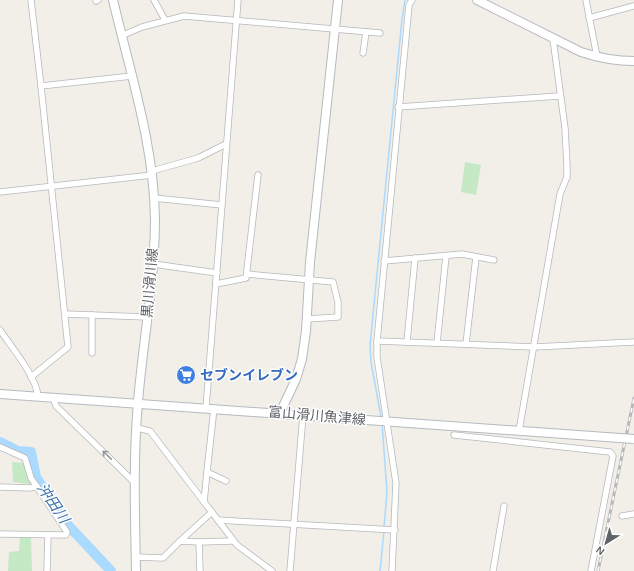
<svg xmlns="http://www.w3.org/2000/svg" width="634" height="571" font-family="Karla,'Noto Sans JP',sans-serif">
  <rect width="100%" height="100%" fill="#f1efe8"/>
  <g fill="#c5e8c5">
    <polygon points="465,162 481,165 476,195 461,192"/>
    <polygon points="12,462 24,463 31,484 13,482"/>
    <polygon points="20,536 31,536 32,571 8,571 9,552 19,551"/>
  </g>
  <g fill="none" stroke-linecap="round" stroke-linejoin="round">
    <g stroke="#aadaff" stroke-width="1.5">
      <polyline points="381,417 371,362 370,345 402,19 405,0"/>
      <polyline points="382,423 387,492 384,527"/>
      <polyline points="380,571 384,531"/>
    </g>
    <polyline stroke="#aadaff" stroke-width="10" points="0,442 18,451 31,452 36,477 66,523 111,571"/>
    <defs>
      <g id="street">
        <polyline points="31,0 41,86"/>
        <polyline points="154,0 165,20"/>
        <polyline points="586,0 597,57"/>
        <polyline points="96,1 98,0"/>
        <polyline points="589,18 634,6"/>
        <polyline points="121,36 142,27 184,16 380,33"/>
        <polyline points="363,53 366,32"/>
        <polyline points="398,107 559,96"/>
        <polyline points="152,171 198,158 226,144"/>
        <polyline points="0,192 152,175"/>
        <polyline points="154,198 222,205"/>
        <polyline points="384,261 462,254 494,260"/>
        <polyline points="153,264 217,273"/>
        <polyline points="247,274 333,282 338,302 338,317 307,319"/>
        <polyline points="216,284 246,278 258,175"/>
        <polyline points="65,314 147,317"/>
        <polyline points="92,315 92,353"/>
        <path d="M0,330C12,348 36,376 38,396"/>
        <polyline points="377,341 534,347 634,342"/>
        <polyline points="407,342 415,258"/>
        <polyline points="437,343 446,256"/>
        <polyline points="466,344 476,257"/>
        <polyline points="31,377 68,347 41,86 132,76"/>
        <polyline points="53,397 56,406 135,483"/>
        <polyline points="206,408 238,0"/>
        <polyline points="137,428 150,431 204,502"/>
        <polyline points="519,431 560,194 567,177 567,166 565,128 553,39"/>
        <polyline points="454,435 610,452 613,456 591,571"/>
        <polyline points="0,447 25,458 31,478 67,532 66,535 0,534"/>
        <polyline points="207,472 214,408"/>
        <polyline points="226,481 207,472 204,502 237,545 272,571"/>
        <polyline points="0,487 31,488 37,486"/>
        <polyline points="622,516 634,514"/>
        <polyline points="218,520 395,530"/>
        <polyline points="180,541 212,512"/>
        <polyline points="199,542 233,541"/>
        <polyline points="135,557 163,558 180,541 199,542 200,571"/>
        <polyline points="47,571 48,535"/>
        <polyline points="290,571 303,415"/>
        <polyline points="392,571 396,483 377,357 377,341 409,5 412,0"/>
        <polyline points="493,571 504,506"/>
      </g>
      <g id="secondary">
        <path d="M113,0C130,72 154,144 155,219C155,280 143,341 138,402C133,458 135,515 136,571"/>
        <path d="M477,0L581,52C599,58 615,61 634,61"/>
        <polyline points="0,394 620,438"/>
        <polyline points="280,413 296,379 302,359 306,331 310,262 338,0"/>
      </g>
    </defs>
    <use href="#street" stroke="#b5b8bc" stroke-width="7"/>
    <use href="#secondary" stroke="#b6babf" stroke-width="10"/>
    <use href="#street" stroke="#fff" stroke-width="5.5"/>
    <use href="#secondary" stroke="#fff" stroke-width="8"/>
    <defs>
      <polyline id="rail" points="598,571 634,398"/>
    </defs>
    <use href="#rail" stroke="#b6b7b8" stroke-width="3"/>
    <use href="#rail" stroke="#fff" stroke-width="1.5" stroke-dasharray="4.5" stroke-linecap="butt"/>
    <defs>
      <polyline id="secondary-bridge" points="620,438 634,439"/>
    </defs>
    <use href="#secondary-bridge" stroke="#b6babf" stroke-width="10" stroke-linecap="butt"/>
    <use href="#secondary-bridge" stroke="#fff" stroke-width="8"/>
  </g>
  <defs><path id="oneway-shaft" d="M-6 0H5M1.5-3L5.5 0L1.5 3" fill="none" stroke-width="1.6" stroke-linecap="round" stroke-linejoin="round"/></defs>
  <use stroke="#979a9d" href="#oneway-shaft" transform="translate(107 455) rotate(-136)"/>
  <defs>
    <symbol id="supermarket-disc" viewBox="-11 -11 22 22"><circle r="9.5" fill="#3f7fe0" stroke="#fff"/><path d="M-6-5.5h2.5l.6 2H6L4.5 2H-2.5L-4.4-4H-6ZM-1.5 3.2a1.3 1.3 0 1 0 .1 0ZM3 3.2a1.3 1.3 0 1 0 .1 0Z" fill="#fff"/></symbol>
  </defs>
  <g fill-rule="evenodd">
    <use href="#supermarket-disc" x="175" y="364" width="22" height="22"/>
  </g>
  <g text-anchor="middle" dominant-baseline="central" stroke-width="3" stroke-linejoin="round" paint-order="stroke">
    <g font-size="14" fill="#5f6368" stroke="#fff">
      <text transform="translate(150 283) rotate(-85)">黒川滑川線</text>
      <text transform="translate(317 416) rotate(5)">富山滑川魚津線</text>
    </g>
    <g font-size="14" font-weight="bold" fill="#366cbe" stroke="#fff" text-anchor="start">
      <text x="200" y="375">セブンイレブン</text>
    </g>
    <g font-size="15" font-style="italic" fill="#4174aa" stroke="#fff">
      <text transform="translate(53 503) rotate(56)">沖田川</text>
    </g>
  </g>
  <g transform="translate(606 543) rotate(217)" stroke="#ffffff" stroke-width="3" paint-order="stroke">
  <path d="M0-3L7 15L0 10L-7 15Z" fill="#5f6368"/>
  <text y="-6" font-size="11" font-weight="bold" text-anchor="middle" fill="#5f6368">N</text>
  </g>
</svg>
